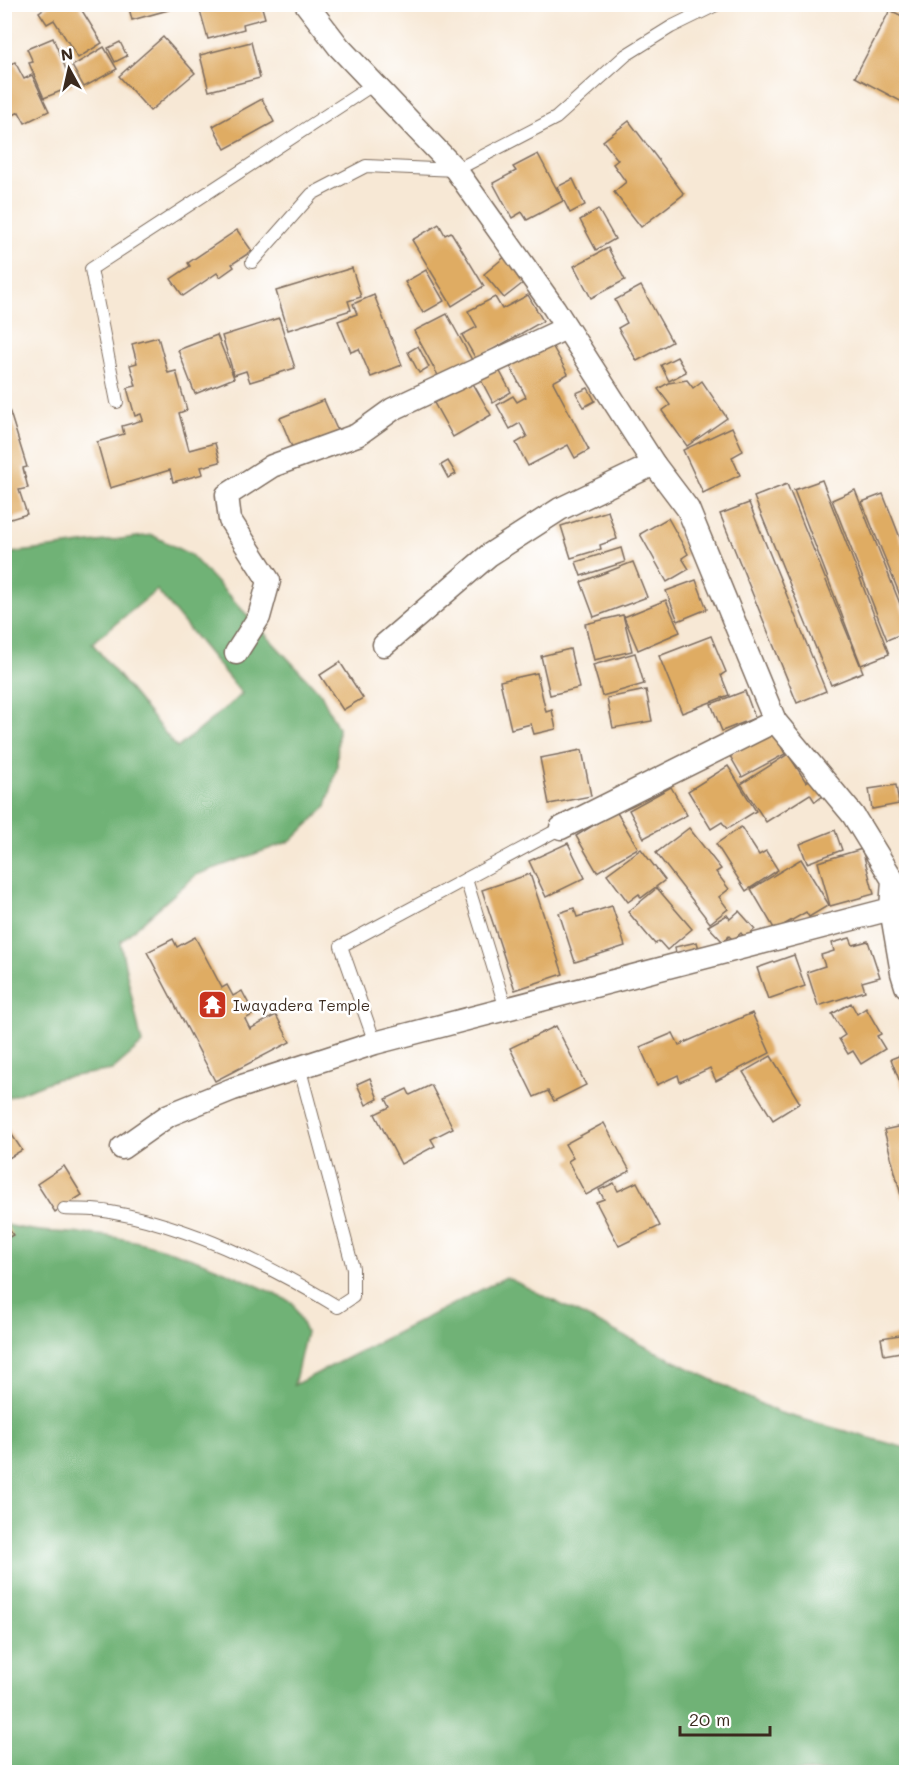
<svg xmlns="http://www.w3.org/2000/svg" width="911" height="1777" font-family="Mali,sans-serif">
  <rect width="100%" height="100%" fill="#fff"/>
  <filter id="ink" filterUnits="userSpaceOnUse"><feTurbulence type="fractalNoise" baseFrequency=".0167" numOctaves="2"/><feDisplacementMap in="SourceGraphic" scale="12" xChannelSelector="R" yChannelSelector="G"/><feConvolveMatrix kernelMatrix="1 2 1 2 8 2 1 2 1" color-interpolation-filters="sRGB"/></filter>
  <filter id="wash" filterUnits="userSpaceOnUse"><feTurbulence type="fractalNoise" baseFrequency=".008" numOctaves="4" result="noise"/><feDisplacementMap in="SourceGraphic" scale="24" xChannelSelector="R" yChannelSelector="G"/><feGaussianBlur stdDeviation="1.35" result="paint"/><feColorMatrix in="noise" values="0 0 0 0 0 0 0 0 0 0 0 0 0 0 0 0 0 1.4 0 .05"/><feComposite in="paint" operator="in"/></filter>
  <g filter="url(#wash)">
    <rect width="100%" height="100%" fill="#f7e8d5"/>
    <g fill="#70b276" stroke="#566e4a" stroke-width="1.5" fill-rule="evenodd">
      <path d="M152,535L191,555L321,694L338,728L337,768L326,807L291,841L196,875L120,942L142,1044L112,1070L56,1079L5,1099L4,554ZM157,590L242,694L177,748L92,643Z"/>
      <path d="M4,1224C39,1235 77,1231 113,1237C176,1247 237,1275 293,1303L306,1332L294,1385L506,1277L777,1412L906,1448V1772H5Z"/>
    </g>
    <g id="blocks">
      <g fill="#dfac64">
        <polygon points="51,4 78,4 102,43 78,58 54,20 47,24 39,12"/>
        <polygon points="128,4 185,4 186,5 132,20"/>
        <polygon points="208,4 261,4 265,18 243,24 244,29 208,39 199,7"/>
        <polygon points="890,10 906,18 906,104 855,77"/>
        <polygon points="163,37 195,73 150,111 119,76"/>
        <polygon points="53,38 73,86 44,98 29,63 33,62 27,49"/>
        <polygon points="120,42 127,56 115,62 108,48"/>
        <polygon points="251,42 260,78 209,91 200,55"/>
        <polygon points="104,47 117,69 84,87 72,66"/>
        <polygon points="15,62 24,79 32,75 49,111 25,123 19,112 4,120 4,67"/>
        <polygon points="262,99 274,122 225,149 213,126"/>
        <polygon points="629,121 684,194 641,227 614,192 626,182 613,164 618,160 603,141"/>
        <polygon points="538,154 563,201 527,220 522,212 512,218 493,183 516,171 513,167"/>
        <polygon points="573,179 585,205 570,213 557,187"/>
        <polygon points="598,209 615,239 596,250 580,220"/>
        <polygon points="439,224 445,235 451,232 484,286 452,306 412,240"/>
        <polygon points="237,230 252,251 232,264 234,267 220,277 217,273 183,296 171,279 190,266 188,263"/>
        <polygon points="608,248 625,280 591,298 574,266"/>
        <polygon points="507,255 527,280 504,298 484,274"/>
        <polygon points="352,268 361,297 348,301 351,310 288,330 276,291"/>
        <polygon points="426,270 444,301 423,313 405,282"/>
        <polygon points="641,286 672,342 637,361 618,328 627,323 615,300"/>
        <polygon points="374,295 402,365 371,377 359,349 351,352 338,321 357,314 353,304"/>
        <polygon points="528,295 543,321 476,359 462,335 477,327 468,311 495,297 502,309"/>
        <polygon points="447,314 473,362 440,379 414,331"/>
        <polygon points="279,318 295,368 250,382 246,371 234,375 222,336"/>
        <polygon points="217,335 234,378 195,394 178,350"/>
        <polygon points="158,337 168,373 176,371 187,410 179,413 189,450 215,443 220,462 201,467 203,474 173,482 170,470 110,488 97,442 124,434 122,426 143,420 141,414 135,416 127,388 136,386 130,365 137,363 132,344"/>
        <polygon points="549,340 568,374 553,382 589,450 575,458 568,445 528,466 516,443 527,437 520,423 510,429 497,405 513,396 517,402 526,397 508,362"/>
        <polygon points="418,346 429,367 419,373 408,352"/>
        <polygon points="677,357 686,372 669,381 661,365"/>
        <polygon points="498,368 511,392 493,403 480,378"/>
        <polygon points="471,380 491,415 453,437 433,401"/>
        <polygon points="687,380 693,388 702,381 727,418 687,446 662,411 670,405 658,389 668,383"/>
        <polygon points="588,388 595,401 584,407 576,393"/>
        <polygon points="324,400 339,434 294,452 280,418"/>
        <polygon points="7,403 27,467 23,468 28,488 19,490 27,514 4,521 4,404"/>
        <polygon points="732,427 743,451 732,457 740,475 703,493 683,450"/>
        <polygon points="448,461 456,474 448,478 441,465"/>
        <polygon points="822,480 889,654 861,665 794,490"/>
        <polygon points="787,484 863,672 831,685 754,497"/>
        <polygon points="855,490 906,619 906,632 887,640 832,500"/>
        <polygon points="883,494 906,553 906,610 862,502"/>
        <polygon points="749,503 826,691 797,703 720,514"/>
        <polygon points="608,511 617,539 600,545 601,549 571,558 561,526"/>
        <polygon points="668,518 688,554 682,558 689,569 667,582 640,534"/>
        <polygon points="621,548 625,562 581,576 576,562"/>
        <polygon points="633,562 647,597 594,617 581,582"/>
        <polygon points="696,580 707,609 678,621 666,591"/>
        <polygon points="666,600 680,632 638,650 624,617"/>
        <polygon points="623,615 632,651 594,660 585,624"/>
        <polygon points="711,636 726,672 721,675 729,695 682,713 659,656"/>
        <polygon points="570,649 579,688 550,695 541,656"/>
        <polygon points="635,653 644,684 602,696 593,665"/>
        <polygon points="340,662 363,698 343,710 320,675"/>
        <polygon points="537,673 546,712 552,710 556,729 534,734 531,724 511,729 500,681"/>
        <polygon points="646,690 652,721 613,728 607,698"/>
        <polygon points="745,691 755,718 722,731 711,704"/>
        <polygon points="773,731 785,754 742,777 729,754"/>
        <polygon points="582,750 591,796 549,804 540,758"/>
        <polygon points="788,754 806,782 813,778 824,795 815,802 810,794 766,822 741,784"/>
        <polygon points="728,766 756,811 727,829 722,822 711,829 688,791"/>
        <polygon points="896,785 899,804 872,809 869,789"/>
        <polygon points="671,787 687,815 644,838 629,810"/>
        <polygon points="906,793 906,835 905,835 899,794"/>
        <polygon points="616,811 638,848 597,872 576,836"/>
        <polygon points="741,827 759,855 766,851 778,870 746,891 716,844"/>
        <polygon points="689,828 721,869 716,872 729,889 719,897 728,909 710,923 656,853"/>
        <polygon points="835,830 842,850 807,863 800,844"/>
        <polygon points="568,843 585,878 546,897 529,861"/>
        <polygon points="641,849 665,880 641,898 639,894 628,902 607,874"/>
        <polygon points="862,849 874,894 830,906 818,862"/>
        <polygon points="801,859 829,905 809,917 806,912 775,930 751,889"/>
        <polygon points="530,874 563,974 515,990 482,890"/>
        <polygon points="657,888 692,929 667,950 659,941 655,944 628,912"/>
        <polygon points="612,906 625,946 575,962 559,913 574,908 577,917"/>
        <polygon points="739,911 755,929 745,938 741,933 733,940 729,936 723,942 708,926 727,915 730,919"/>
        <polygon points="195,937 222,988 227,985 233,996 242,991 254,1014 245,1019 250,1029 276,1015 290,1042 215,1081 147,952 173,939 177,947"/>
        <polygon points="850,938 853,945 868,941 880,977 862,982 865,991 818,1006 807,972 825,966 821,955 834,951 832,943"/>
        <polygon points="697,942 699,949 676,954 675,947"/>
        <polygon points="794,955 805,986 768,999 757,968"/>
        <polygon points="851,1003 857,1014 866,1008 881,1034 877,1036 885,1049 861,1064 853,1051 848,1054 839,1039 845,1035 832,1014"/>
        <polygon points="752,1013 770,1053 716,1081 710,1068 680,1082 678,1075 657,1085 640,1047 673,1033 679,1045"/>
        <polygon points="556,1026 586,1085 554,1101 548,1091 534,1097 510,1048"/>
        <polygon points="906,1053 906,1095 905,1095 891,1059"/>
        <polygon points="771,1056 800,1103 773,1120 743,1072"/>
        <polygon points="370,1078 378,1099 366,1105 357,1084"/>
        <polygon points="431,1085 453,1128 431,1139 435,1146 401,1164 375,1114 390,1107 386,1099 407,1089 410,1095"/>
        <polygon points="4,1123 22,1150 4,1161"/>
        <polygon points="604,1123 630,1171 586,1195 568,1161 573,1158 565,1144"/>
        <polygon points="906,1125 906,1198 902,1199 884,1130"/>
        <polygon points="64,1166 82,1195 55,1212 37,1184"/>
        <polygon points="637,1182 660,1226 619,1246 596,1202 604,1199 599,1190 614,1183 618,1191"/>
        <polygon points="4,1222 13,1235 4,1240"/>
        <polygon points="906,1334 906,1351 884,1355 881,1338"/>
      </g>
    </g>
  </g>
  <g filter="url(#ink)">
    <use href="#blocks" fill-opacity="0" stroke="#7d6c5e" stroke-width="1.5"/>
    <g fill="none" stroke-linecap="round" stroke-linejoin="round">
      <defs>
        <g id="lane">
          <polyline points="252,262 312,194 366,166 456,170 556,118 626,55 671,27 718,4"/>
          <polyline points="117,402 91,269 374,84"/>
          <polyline points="466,879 506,1009"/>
          <polyline points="375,1043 341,946 561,828"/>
          <path d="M64,1209C79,1210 96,1209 110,1212C191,1226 269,1265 338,1307L353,1297V1268L299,1066"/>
        </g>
        <g id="street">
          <polyline points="384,645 489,555 560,509 654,464"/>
          <polyline points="236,653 259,617 269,581 230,520 227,495 272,466 357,435 393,409 566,328"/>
          <polyline points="561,828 775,721"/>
          <polyline points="906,904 891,909 902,973 906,986"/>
          <polyline points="122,1148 169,1115 233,1089 375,1043 891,909 893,880 853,815 775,721 688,509 654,464 554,308 456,170 339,47 306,4"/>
        </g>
      </defs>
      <use href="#lane" stroke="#7d6c5e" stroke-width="14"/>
      <use href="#street" stroke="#7d6c5e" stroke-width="25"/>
      <use href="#lane" stroke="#fff" stroke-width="12"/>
      <use href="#street" stroke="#fff" stroke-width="22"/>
    </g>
  </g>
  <defs>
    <symbol id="temple-square" viewBox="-11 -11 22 22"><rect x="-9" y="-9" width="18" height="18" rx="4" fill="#c8321e" stroke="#fff"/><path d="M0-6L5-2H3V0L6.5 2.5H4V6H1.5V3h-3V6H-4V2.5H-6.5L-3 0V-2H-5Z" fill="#fff"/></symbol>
  </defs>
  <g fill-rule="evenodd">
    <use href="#temple-square" x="196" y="988" width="33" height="33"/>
  </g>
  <g text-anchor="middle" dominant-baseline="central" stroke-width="5" stroke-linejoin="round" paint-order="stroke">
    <g font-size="15" fill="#3b2a1e" stroke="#fff" text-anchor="start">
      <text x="233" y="1005">Iwayadera Temple</text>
    </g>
  </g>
  <rect width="911" height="1777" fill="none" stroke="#fff" stroke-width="24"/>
  <g transform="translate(69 69) rotate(352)" stroke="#ffffff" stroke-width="4.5" paint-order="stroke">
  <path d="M0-4.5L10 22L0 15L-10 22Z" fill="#3b2a1e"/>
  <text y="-9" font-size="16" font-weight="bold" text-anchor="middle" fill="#3b2a1e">N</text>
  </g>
  <path d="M680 1726v9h90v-9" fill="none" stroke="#3b2a1e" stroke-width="3"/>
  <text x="689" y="1726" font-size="18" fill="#3b2a1e" stroke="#ffffff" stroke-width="4.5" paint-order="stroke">20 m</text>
</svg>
